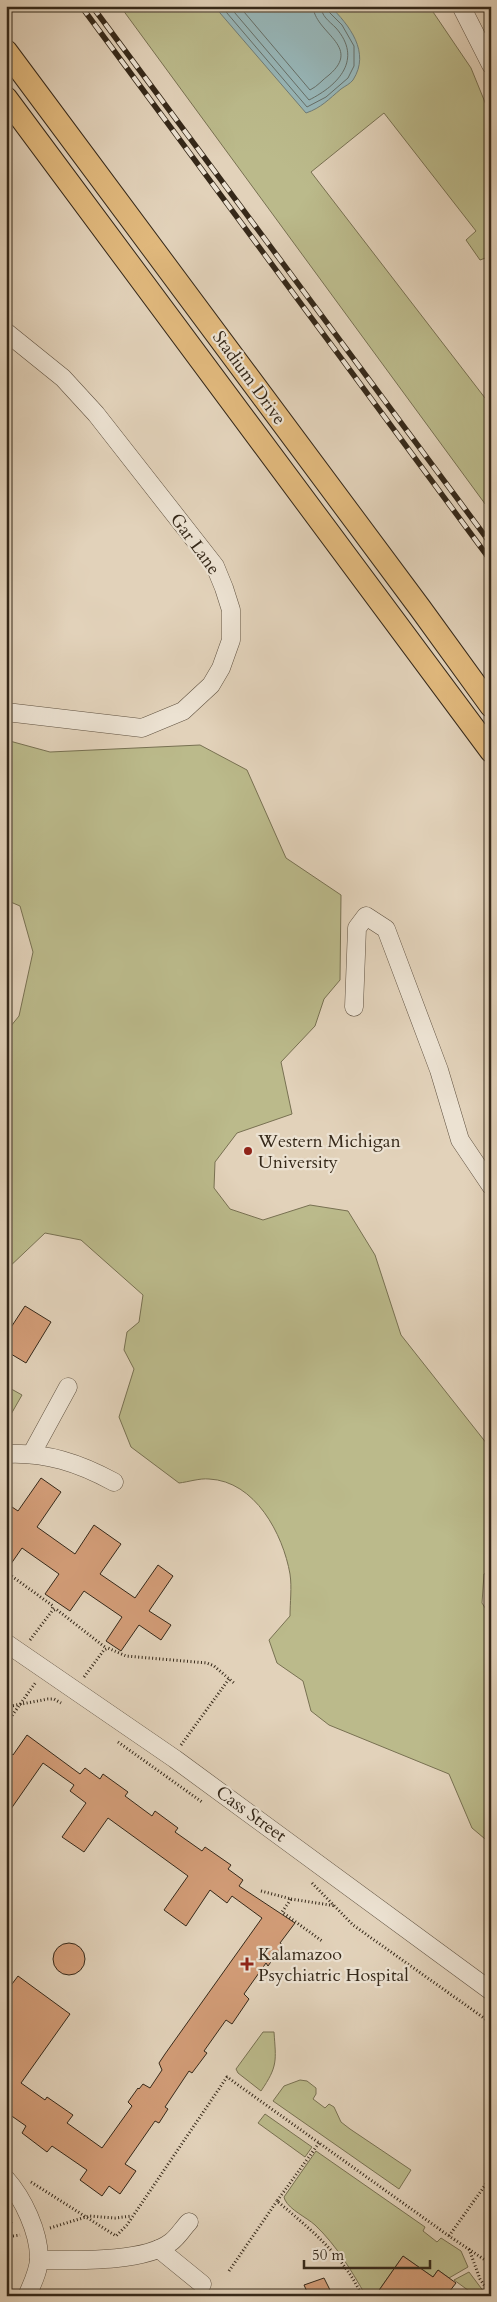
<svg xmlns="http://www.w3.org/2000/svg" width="497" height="2302" font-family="Cardo,serif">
  <rect width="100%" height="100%" fill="#e2d2ba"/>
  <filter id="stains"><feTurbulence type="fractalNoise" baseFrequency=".004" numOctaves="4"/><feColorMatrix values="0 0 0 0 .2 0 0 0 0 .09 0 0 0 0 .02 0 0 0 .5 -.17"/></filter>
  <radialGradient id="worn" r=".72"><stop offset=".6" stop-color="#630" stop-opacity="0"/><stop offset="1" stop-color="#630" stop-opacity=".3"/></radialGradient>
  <g fill="#bbba8b" stroke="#787152">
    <polygon points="120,6 429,6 471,68 491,117 491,256 480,260 466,240 476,231 384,113 311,172 485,398 491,396 491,512"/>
    <path d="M6,740L50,752L200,745L247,770L286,858L341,895L340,980L324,999L315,1026L281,1062L292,1114L237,1133L215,1162L214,1188L230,1209L263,1220L310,1205L348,1211L375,1255L401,1335L491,1449V1571L484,1574L482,1603L491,1617V1844L472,1828L449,1774L329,1725L311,1711L303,1681L277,1663L269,1640L290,1616C290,1603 292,1587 290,1574C283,1534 255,1481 209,1479C200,1478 188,1482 179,1483L131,1447L119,1417L134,1369L124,1350L127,1332L139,1322L143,1295L81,1240L45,1233L6,1270V1032L19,1016L33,952L20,906L6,900Z"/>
    <polygon points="6,1386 22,1395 6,1423"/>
    <path d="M263,2032H274C276,2061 278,2066 261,2091L238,2073L236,2069Z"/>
    <polygon points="300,2080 307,2081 316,2088 316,2094 313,2099 325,2108 329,2104 334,2107 341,2122 350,2129 411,2170 399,2189 273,2101 284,2086"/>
    <polygon points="265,2114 312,2147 305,2157 258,2123"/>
    <path d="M316,2151L425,2227L423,2231L437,2242L441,2238L461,2251L468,2267L449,2278L438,2270L433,2277L403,2256L375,2296H366C351,2270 337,2246 315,2225C306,2217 290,2210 285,2200L284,2197Z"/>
    <polygon points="469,2272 487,2296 476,2296 454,2280"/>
  </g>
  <path fill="#97b6b8" stroke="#707d78" d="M214,6H330C349,25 371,52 353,80C350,84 345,86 341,89C329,99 321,108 306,113Z"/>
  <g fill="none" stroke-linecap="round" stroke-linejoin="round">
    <g stroke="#666f68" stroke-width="1">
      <polyline points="221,6 307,107 326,97 348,78 354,66 354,46 342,25 328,11 327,6"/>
      <path d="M229,6L309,100C339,85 363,59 336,28C329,21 321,16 321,6"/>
      <path d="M239,6L310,90C318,86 322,80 329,75C363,46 314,33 313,6"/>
    </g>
  </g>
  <g fill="#d39d78" stroke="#352819">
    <polygon points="25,1306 51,1322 26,1363 6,1351 6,1335"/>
    <polygon points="41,1478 61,1492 37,1527 75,1554 94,1525 121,1544 100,1574 135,1598 158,1565 173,1576 149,1611 171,1625 161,1640 139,1625 121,1651 106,1641 122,1617 84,1591 70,1611 45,1594 59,1574 22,1548 6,1571 6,1503 18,1511"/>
    <polygon points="27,1735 80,1774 85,1768 100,1779 103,1774 128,1792 125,1796 152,1816 155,1811 178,1828 175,1832 202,1851 205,1847 231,1865 228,1869 243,1880 239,1886 295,1923 280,1943 283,1945 268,1966 266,1963 244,1994 249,1999 232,2024 226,2020 204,2051 207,2053 192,2073 189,2071 165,2107 168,2109 159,2123 155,2121 125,2164 136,2171 120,2194 109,2186 102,2196 80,2180 87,2170 52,2146 47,2152 22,2133 26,2126 6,2112 6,1992 18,1976 70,2014 21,2083 45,2100 47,2097 73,2115 67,2123 102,2148 132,2106 128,2102 138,2088 139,2089 143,2084 150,2088 162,2070 159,2063 165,2054 262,1918 232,1896 227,1903 210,1890 186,1926 164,1910 188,1876 108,1818 84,1852 62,1837 86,1803 70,1791 74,1785 43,1763 6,1816 6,1750 13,1755"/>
    <circle cx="69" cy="1959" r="16"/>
    <polygon points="403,2256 433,2277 438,2270 456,2283 446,2296 375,2296"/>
    <polygon points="324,2278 333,2296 309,2296 304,2285"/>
  </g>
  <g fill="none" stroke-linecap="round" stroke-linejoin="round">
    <defs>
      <g id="minor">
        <polyline points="461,6 491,65"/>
        <polyline points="6,332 63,378 96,414 215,566 224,588 231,610 231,640 221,668 211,685 183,711 142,728 6,712"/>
        <polyline points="354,1007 357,928 366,916 386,929 439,1070 460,1140 491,1186"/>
        <polyline points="32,1453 68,1387"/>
        <path d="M6,1454C46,1452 79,1463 114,1482"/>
        <polyline points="6,1643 175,1759 491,1991"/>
        <path d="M6,2179C23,2198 39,2232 39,2258C39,2271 32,2284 27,2296"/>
        <polyline points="159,2249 202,2284"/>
        <path d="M39,2260C73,2260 144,2263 171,2242C178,2237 183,2228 189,2222"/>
      </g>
      <g id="major">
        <polyline points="6,51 420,608 491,706"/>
        <polyline points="6,98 491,751"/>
      </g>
    </defs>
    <use href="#minor" stroke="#605241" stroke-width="19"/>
    <use href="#major" stroke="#352819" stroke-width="24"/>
    <g stroke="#352819" stroke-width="3" stroke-dasharray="1 2.5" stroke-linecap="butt">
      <polyline points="6,1572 53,1606 52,1610"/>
      <polyline points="30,1640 52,1611 56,1609 106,1648"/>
      <polyline points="84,1677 104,1650 108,1648 126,1656 207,1663 214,1666 234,1683"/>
      <polyline points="6,1707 48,1699 54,1699 61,1703"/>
      <polyline points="6,1724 36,1682"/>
      <polyline points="118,1742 202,1802"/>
      <polyline points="181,1745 229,1679"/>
      <polyline points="312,1883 353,1925 491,2023"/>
      <polyline points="261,1891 291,1899 282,1912 322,1941"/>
      <polyline points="291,1899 336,1906"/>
      <path d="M319,2143L277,2201C310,2229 344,2256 362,2296"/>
      <polyline points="31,2182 116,2236 127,2225 227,2077 449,2236 491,2264"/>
      <polyline points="6,2218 13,2225"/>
      <polyline points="50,2228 89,2216 115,2218 132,2216"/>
      <polyline points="449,2236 491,2177"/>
      <polyline points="6,2237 20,2235"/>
      <polyline points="469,2249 480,2279 491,2295"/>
      <polyline points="229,2271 277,2201"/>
      <polyline points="6,2279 9,2281"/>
    </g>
    <use href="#minor" stroke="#ece2d2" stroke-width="18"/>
    <use href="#major" stroke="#e1b97d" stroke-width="22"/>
    <defs>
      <g id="rail">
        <polyline points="81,6 491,561"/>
        <polyline points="92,6 491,544"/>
      </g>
    </defs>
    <use href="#rail" stroke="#352819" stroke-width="5.5"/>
    <use href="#rail" stroke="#ece2d2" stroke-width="4" stroke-dasharray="11" stroke-linecap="butt"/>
  </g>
  <g fill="#8f2418" stroke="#ece2d2" stroke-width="2">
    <circle cx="248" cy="1151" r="5"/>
    <path d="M244.5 1956.5h5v5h5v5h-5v5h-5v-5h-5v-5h5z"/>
  </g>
  <g text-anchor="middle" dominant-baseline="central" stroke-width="4.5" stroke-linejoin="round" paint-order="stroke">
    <g font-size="18" fill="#352819" stroke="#ece2d2">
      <text transform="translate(249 378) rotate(54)">Stadium Drive</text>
      <text transform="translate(195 544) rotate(54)">Gar Lane</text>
      <text transform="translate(251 1814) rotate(36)">Cass Street</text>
    </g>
    <g font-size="18" fill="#352819" stroke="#ece2d2" text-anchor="start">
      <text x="258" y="1141">Western Michigan<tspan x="258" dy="21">University</tspan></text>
      <text x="258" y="1954">Kalamazoo<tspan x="258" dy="21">Psychiatric Hospital</tspan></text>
    </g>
  </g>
  <rect width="497" height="2302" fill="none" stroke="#e2d2ba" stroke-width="25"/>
  <rect x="8" y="8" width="482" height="2287" fill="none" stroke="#352819" stroke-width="2.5"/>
  <rect x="12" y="12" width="472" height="2277" fill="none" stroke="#352819"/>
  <path d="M304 2260v8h126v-8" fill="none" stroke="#352819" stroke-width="2.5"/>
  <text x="312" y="2260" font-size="15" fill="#352819" stroke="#ece2d2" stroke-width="4" paint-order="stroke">50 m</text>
  <rect width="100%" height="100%" filter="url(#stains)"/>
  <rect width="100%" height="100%" fill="url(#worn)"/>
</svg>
